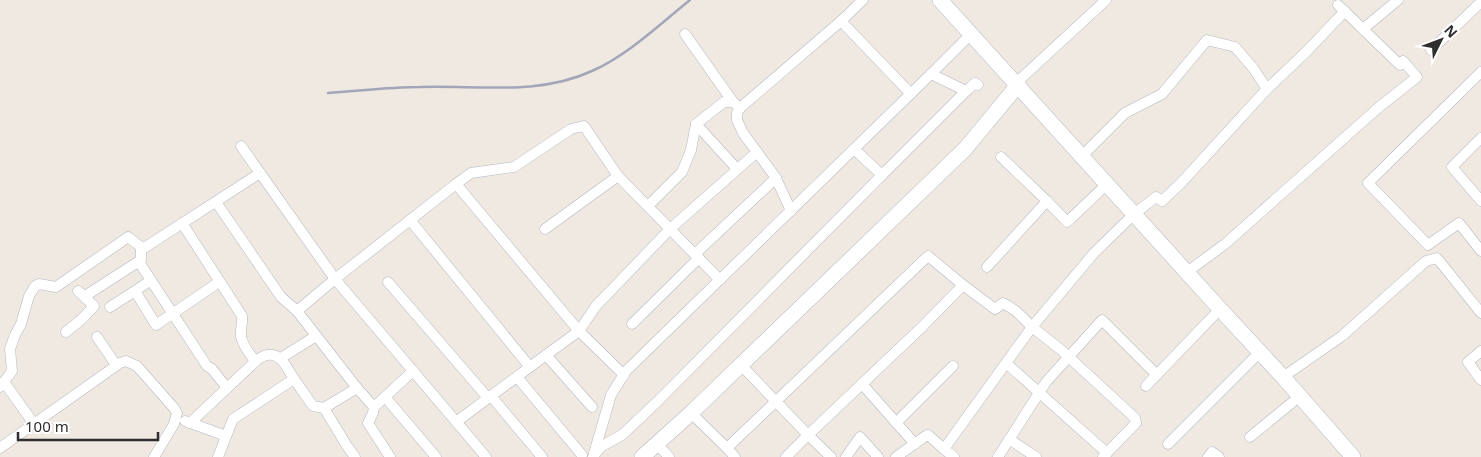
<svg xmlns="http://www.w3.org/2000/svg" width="1481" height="457" font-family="'Noto Sans',sans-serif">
  <rect width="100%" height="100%" fill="#efe9e1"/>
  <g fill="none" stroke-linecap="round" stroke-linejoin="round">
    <defs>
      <g id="street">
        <polyline points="841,21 863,0"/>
        <polyline points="1363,29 1398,0"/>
        <polyline points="685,34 733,102"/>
        <polyline points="1431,50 1481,2"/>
        <polyline points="1481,72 1368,183 1428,245 1459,223 1481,251"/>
        <polyline points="931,74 966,91"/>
        <polyline points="1016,83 1106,0"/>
        <polyline points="696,124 737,169"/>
        <polyline points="1481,138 1452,167 1481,201"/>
        <polyline points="241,146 335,279 456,184 579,331 596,306 670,229 757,152"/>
        <polyline points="1082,156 1125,113 1162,94 1207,40 1235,47 1253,68 1267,89"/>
        <polyline points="1001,157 1047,201"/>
        <polyline points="882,175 966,91 975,83 978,85"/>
        <polyline points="456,184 471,173 514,167 571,129 584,126 618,176 720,280"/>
        <polyline points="216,202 281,297 297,311"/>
        <polyline points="648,206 682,172 691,150 696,124 724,102 733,102 740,108"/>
        <polyline points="791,211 776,178 743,133 737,120 737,113 740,108 841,21 911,94"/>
        <polyline points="410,220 530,367"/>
        <path d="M182,223L242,316C243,323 240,330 241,336C242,345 250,354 255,361"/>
        <polyline points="545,229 618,176"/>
        <polyline points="695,254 776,178"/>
        <polyline points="139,262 207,366 212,369 227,388"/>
        <polyline points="987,267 1047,201 1067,222 1107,184"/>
        <polyline points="1187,272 1225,244 1378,108 1417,77 1403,61 1400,65 1338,5"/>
        <polyline points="151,280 135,291 156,325 219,282"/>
        <polyline points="388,282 488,398"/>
        <polyline points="85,296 141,260 141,247"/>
        <polyline points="110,307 135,291"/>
        <polyline points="632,324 699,258"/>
        <polyline points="66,332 82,319 94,306 78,291"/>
        <polyline points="97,337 116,365"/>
        <polyline points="1481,351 1468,362 1481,380"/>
        <polyline points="546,355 579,331 624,375"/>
        <polyline points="281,358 316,336"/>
        <polyline points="1006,363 1107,453"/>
        <polyline points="741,365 808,435 922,327 963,285 995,309 1003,303 1016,311 1032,327 1094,253 1134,214 1156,197 1162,201 1181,183 1267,89 1306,52 1345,11"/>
        <polyline points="517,377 582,455"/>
        <polyline points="1283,377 1342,336 1426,261 1437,258 1481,313"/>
        <polyline points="4,382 34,424"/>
        <polyline points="862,384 915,444"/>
        <polyline points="1146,386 1220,309"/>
        <polyline points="0,387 12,371 10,349 15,335 21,324 29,296 35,286 39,284 56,287 128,237 141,247 144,248 260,173"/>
        <polyline points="357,388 374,407 413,371"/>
        <polyline points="491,396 542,457"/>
        <polyline points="385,397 436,457"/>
        <polyline points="374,407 373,413 368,423 390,457"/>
        <polyline points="324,408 347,446 355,457"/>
        <polyline points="691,413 727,448"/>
        <polyline points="185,421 226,436"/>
        <polyline points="456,422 546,355 592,407"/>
        <path d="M190,423L257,360C260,358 264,355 268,355C281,352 288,370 294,379"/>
        <polyline points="896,423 953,366"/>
        <polyline points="1250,437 1300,396"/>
        <polyline points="1009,439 1036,457"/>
        <polyline points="657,444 669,457"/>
        <polyline points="1168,444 1260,352"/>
        <polyline points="0,448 120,363 126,361 137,366 174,408 177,413 174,424 154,457"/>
        <polyline points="595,454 602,446 622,435 658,401 882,175 854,149"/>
        <polyline points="218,457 233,419 294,379 313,406 324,408 357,388 297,311 335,279 486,457"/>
        <polyline points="593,457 611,395 626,371 931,74 971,34"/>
        <polyline points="735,457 727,448 928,256 963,285"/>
        <polyline points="786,457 808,435 831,457"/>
        <polyline points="846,457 860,437 878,457"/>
        <polyline points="896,457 927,435 928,435 944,449"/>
        <polyline points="954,457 944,449 1032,327 1060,349 1135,418 1136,423 1103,457"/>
        <polyline points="998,457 1046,382 1102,320 1157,375"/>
        <polyline points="1208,457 1212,452 1219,457"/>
      </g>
      <g id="secondary">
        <polyline points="940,0 1220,309 1283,377 1353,457"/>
        <polyline points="642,457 691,413 965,149 1018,85"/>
      </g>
    </defs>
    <use href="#street" stroke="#b4b7c1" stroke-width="11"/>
    <use href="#secondary" stroke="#b4b7c1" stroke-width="16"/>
    <use href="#street" stroke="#fff" stroke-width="10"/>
    <use href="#secondary" stroke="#fff" stroke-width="15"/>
    <path stroke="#a3a6b8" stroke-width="2.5" d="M328,93C359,91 389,87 420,87C477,85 538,96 592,71C628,55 660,24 690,0"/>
  </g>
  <g transform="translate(1441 40) rotate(48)" stroke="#ffffff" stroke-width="4" paint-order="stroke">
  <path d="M0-4L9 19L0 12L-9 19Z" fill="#2e2e2e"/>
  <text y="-8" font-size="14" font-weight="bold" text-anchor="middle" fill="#2e2e2e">N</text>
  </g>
  <path d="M18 432v8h140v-8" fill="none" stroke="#2e2e2e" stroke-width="2.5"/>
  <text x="25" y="432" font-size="15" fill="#2e2e2e" stroke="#ffffff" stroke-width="4" paint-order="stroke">100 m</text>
</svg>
